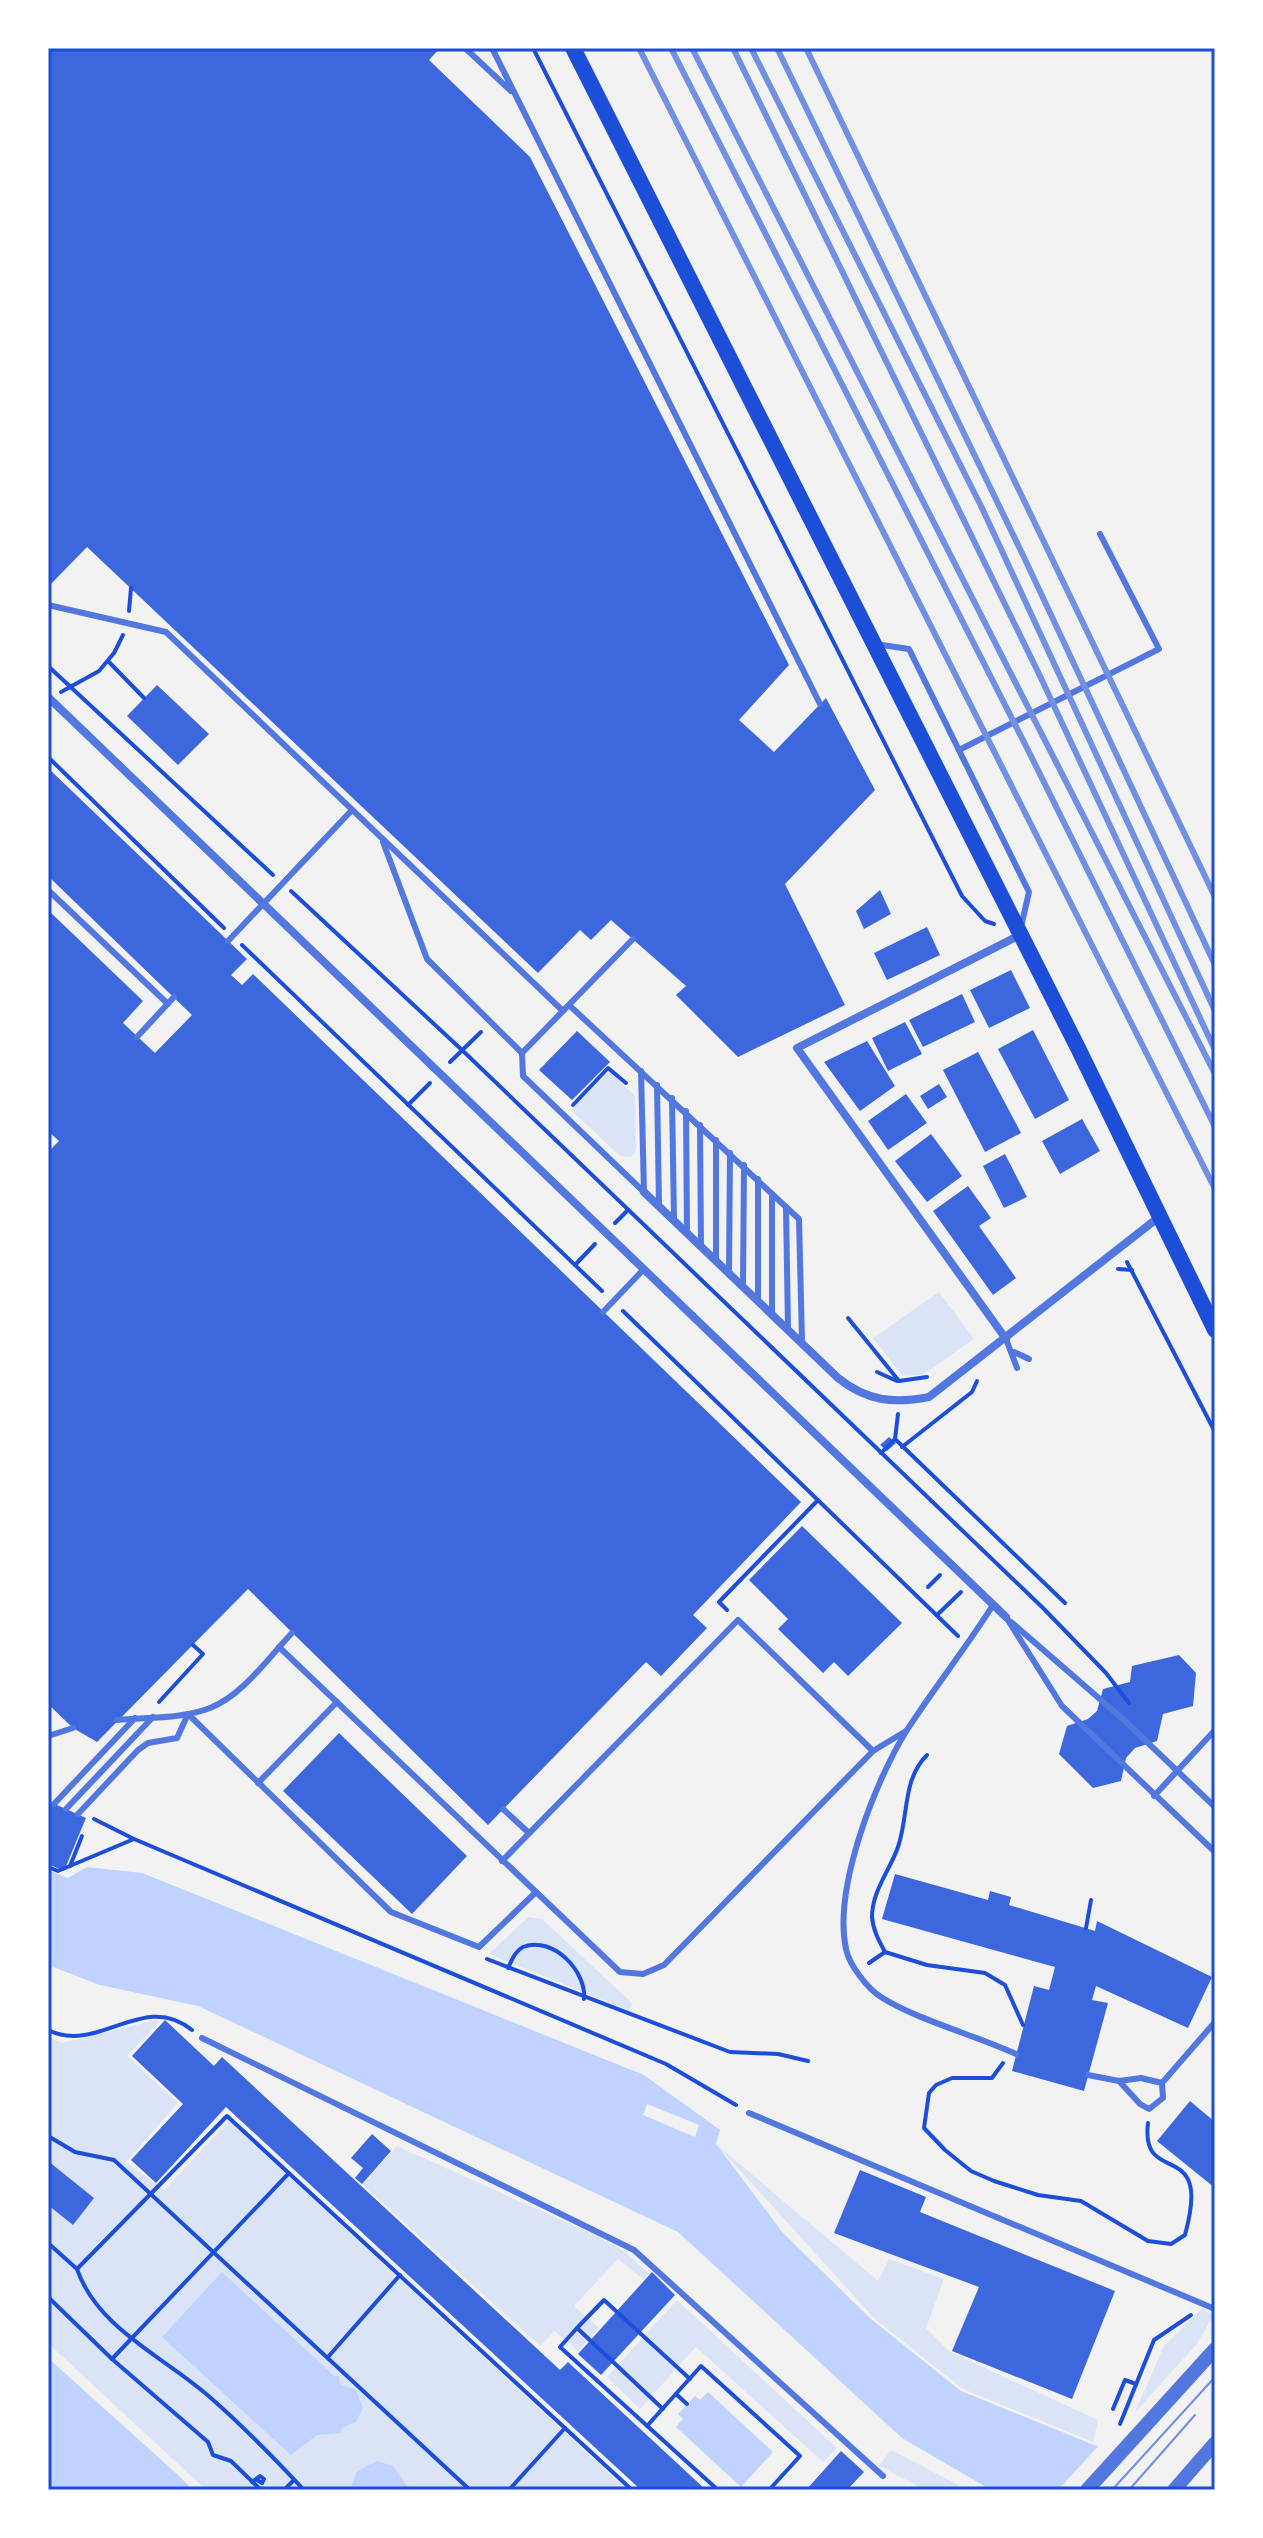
<svg xmlns="http://www.w3.org/2000/svg" width="1263" height="2538" font-family="Inter,sans-serif">
  <rect width="100%" height="100%" fill="#f2f2f2"/>
  <g fill="#dbe4f7">
    <polygon points="606,1073 611,1073 635,1096 636,1150 632,1157 620,1156 571,1110"/>
    <polygon points="939,1292 974,1339 922,1375 903,1376 873,1338"/>
    <polygon points="528,1917 542,1919 632,2003 630,2011 489,1954"/>
    <polygon points="156,2020 160,2022 127,2056 178,2103 126,2162 164,2190 229,2121 627,2490 206,2490 48,2343 48,2036 62,2043"/>
    <polygon points="716,2144 878,2281 889,2259 944,2279 926,2328 950,2352 1098,2420 1093,2442 963,2389 875,2319"/>
    <polygon points="397,2146 595,2235 624,2251 649,2273 644,2280 618,2259 574,2306 599,2328 578,2351 555,2331 540,2346 362,2184"/>
    <polygon points="677,2300 837,2448 823,2462 696,2347 640,2409 607,2377"/>
    <polygon points="1202,2309 1214,2315 1196,2345 1135,2412 1164,2346"/>
    <polygon points="891,2450 968,2490 926,2490 879,2466"/>
  </g>
  <g fill="#bfd3fe">
    <polygon points="87,1867 142,1873 644,2075 720,2130 716,2144 783,2233 871,2319 961,2391 1094,2445 1215,2479 1215,2490 991,2490 902,2438 678,2232 198,2006 100,1985 48,1965 48,1870 68,1878"/>
    <polygon points="222,2272 334,2376 339,2376 340,2384 356,2390 363,2408 356,2422 342,2428 341,2433 317,2435 291,2455 162,2337"/>
    <polygon points="48,2358 178,2475 193,2490 48,2490"/>
    <polygon points="708,2392 773,2452 741,2487 676,2427 683,2419 678,2414 695,2396 700,2400"/>
    <polygon points="377,2461 393,2466 410,2490 350,2490 357,2471"/>
  </g>
  <g fill="#f2f2f2">
    <polygon points="647,2104 699,2125 695,2137 643,2115"/>
    <polygon points="1100,2444 1215,2475 1215,2485 1210,2490 1058,2490"/>
  </g>
  <g fill="#3d67dc">
    <polygon points="48,48 440,48 429,60 530,157 789,665 739,720 774,752 826,698 875,790 785,884 845,1005 738,1057 676,995 686,986 611,920 591,940 580,930 538,973 87,547 48,587"/>
    <polygon points="157,685 209,734 178,765 127,716"/>
    <polygon points="48,768 247,959 231,975 242,985 253,974 801,1502 693,1615 707,1628 661,1676 646,1662 488,1825 248,1589 97,1742 73,1728 48,1704 48,1152 59,1141 48,1131 48,910 143,1001 123,1023 155,1053 192,1015 48,876"/>
    <polygon points="880,890 891,914 864,929 856,911"/>
    <polygon points="927,927 940,955 887,980 874,953"/>
    <polygon points="1011,970 1030,1008 989,1028 970,990"/>
    <polygon points="962,994 975,1022 923,1047 909,1020"/>
    <polygon points="905,1022 922,1054 888,1071 872,1038"/>
    <polygon points="1033,1030 1069,1100 1035,1119 998,1049"/>
    <polygon points="577,1031 610,1062 572,1100 539,1070"/>
    <polygon points="867,1041 895,1086 860,1111 824,1062"/>
    <polygon points="978,1052 1021,1133 985,1152 943,1070"/>
    <polygon points="939,1084 947,1097 928,1109 920,1096"/>
    <polygon points="906,1094 927,1123 888,1150 868,1121"/>
    <polygon points="1082,1119 1100,1151 1060,1174 1042,1141"/>
    <polygon points="931,1134 962,1176 927,1202 895,1161"/>
    <polygon points="1005,1154 1027,1197 1004,1208 983,1166"/>
    <polygon points="968,1186 991,1218 979,1226 1016,1278 993,1295 933,1211"/>
    <polygon points="889,1437 896,1443 887,1451 880,1445"/>
    <polygon points="802,1526 902,1623 848,1676 834,1662 823,1673 778,1629 788,1619 749,1580"/>
    <polygon points="1179,1655 1196,1673 1193,1706 1163,1714 1157,1741 1135,1748 1126,1758 1121,1781 1093,1788 1059,1754 1067,1726 1088,1719 1097,1711 1103,1689 1130,1682 1132,1666"/>
    <polygon points="339,1733 467,1856 412,1914 283,1791"/>
    <polygon points="48,1801 86,1818 64,1871 48,1864"/>
    <polygon points="895,1874 988,1900 990,1891 1011,1897 1009,1905 1095,1931 1097,1921 1212,1977 1188,2028 1096,1986 1092,2000 1108,2003 1084,2091 1012,2071 1034,1986 1049,1990 1055,1967 882,1919"/>
    <polygon points="165,2020 214,2066 222,2057 560,2370 568,2362 706,2490 641,2490 226,2107 156,2183 131,2160 183,2104 132,2056"/>
    <polygon points="1190,2101 1215,2122 1215,2188 1157,2141"/>
    <polygon points="372,2134 391,2151 362,2184 355,2178 363,2168 351,2158"/>
    <polygon points="48,2161 94,2198 73,2225 48,2205"/>
    <polygon points="860,2170 926,2197 920,2212 1115,2291 1072,2399 952,2351 979,2287 834,2233"/>
    <polygon points="652,2272 675,2295 601,2375 578,2354"/>
    <polygon points="841,2451 864,2472 847,2490 806,2490"/>
  </g>
  <g fill="none" stroke-linecap="round" stroke-linejoin="round">
    <g stroke="#1d4ed8" stroke-width="4">
      <polyline points="533,48 962,896 985,921 994,924"/>
      <polyline points="129,611 131,588"/>
      <polyline points="108,661 144,698"/>
      <polyline points="48,666 273,875"/>
      <polyline points="61,692 99,671 114,653 123,635"/>
      <polyline points="48,757 224,928"/>
      <polyline points="291,891 462,1050 1043,1608 1106,1673 1129,1703"/>
      <polyline points="242,945 602,1291"/>
      <polyline points="450,1062 481,1032"/>
      <polyline points="408,1105 430,1083"/>
      <polyline points="573,1105 608,1068 626,1083"/>
      <polyline points="615,1223 628,1210"/>
      <polyline points="1127,1262 1215,1432"/>
      <polyline points="575,1265 595,1244"/>
      <polyline points="1118,1269 1132,1270"/>
      <polyline points="623,1311 958,1636"/>
      <polyline points="848,1318 899,1381 927,1377"/>
      <polyline points="877,1372 897,1381"/>
      <polyline points="895,1439 898,1414"/>
      <polyline points="902,1447 972,1392 977,1381"/>
      <polyline points="881,1453 895,1439 1065,1603"/>
      <polyline points="928,1587 940,1575"/>
      <polyline points="727,1610 719,1602 818,1500"/>
      <polyline points="937,1615 961,1592"/>
      <polyline points="159,1702 203,1654 193,1645"/>
      <polyline points="94,1819 134,1839"/>
      <polyline points="70,1866 82,1836"/>
      <polyline points="48,1867 58,1871 134,1839 666,2064 736,2105"/>
      <polyline points="1086,1928 1091,1900"/>
      <path d="M885,1952C879,1941 873,1930 872,1917C872,1891 890,1870 898,1847C909,1815 902,1780 927,1755"/>
      <polyline points="487,1959 730,2052 778,2054 808,2061"/>
      <polyline points="869,1963 885,1952 927,1965 985,1973 1005,1985 1023,2025"/>
      <path d="M508,1968C512,1960 515,1951 523,1947C553,1935 587,1972 584,1999"/>
      <path d="M48,2030C99,2055 143,1990 192,2030"/>
      <path d="M1003,2063L992,2078H952L936,2085L929,2093L924,2128L945,2150L971,2171L994,2181L1038,2195L1081,2201L1148,2241L1171,2244L1185,2235C1189,2220 1194,2199 1190,2185C1182,2154 1142,2173 1148,2123"/>
      <polyline points="48,2136 75,2152 114,2160 470,2490"/>
      <polyline points="48,2243 77,2269 227,2116 632,2490"/>
      <path d="M77,2269C98,2330 167,2358 212,2399C244,2427 275,2459 304,2490"/>
      <polyline points="48,2297 112,2359 208,2442 213,2455 231,2461 261,2490"/>
      <polyline points="577,2328 604,2300 690,2379"/>
      <polyline points="328,2357 400,2275"/>
      <polyline points="112,2359 289,2173"/>
      <polyline points="676,2394 687,2404"/>
      <polyline points="663,2409 577,2328 560,2347 718,2490"/>
      <polyline points="1113,2409 1125,2380 1136,2384"/>
      <polyline points="1120,2424 1154,2340 1191,2315"/>
      <polyline points="647,2426 701,2366 800,2456 769,2490"/>
      <polyline points="252,2482 260,2476 264,2479 262,2483 257,2480"/>
      <polyline points="284,2490 294,2480"/>
      <polyline points="509,2490 565,2428"/>
    </g>
    <g stroke="#5277de" stroke-width="6">
      <polyline points="465,48 511,91"/>
      <polyline points="492,48 820,704"/>
      <polyline points="48,605 166,632 563,1011"/>
      <polyline points="875,644 909,649 1029,892 1021,927"/>
      <polyline points="959,750 1159,649 1100,534"/>
      <polyline points="383,842 427,959 522,1053 523,1076 644,1192"/>
      <polyline points="48,890 168,1004"/>
      <polyline points="228,941 352,810"/>
      <polyline points="569,1005 799,1219 802,1341"/>
      <polyline points="137,1037 174,997"/>
      <polyline points="522,1053 633,939"/>
      <polyline points="641,1071 644,1192"/>
      <polyline points="657,1085 659,1205"/>
      <polyline points="672,1098 674,1218"/>
      <polyline points="686,1111 687,1232"/>
      <polyline points="700,1125 701,1246"/>
      <polyline points="716,1140 716,1260"/>
      <polyline points="772,1194 772,1314"/>
      <polyline points="786,1207 788,1329"/>
      <polyline points="729,1273 730,1153"/>
      <polyline points="743,1287 744,1165"/>
      <polyline points="758,1301 758,1179"/>
      <polyline points="603,1312 643,1270"/>
      <polyline points="1006,1339 1017,1368"/>
      <polyline points="1014,1352 1029,1359"/>
      <path d="M993,1605C966,1648 934,1688 907,1730C875,1781 833,1889 846,1949C849,1965 868,1989 881,1997C915,2019 977,2036 1016,2054"/>
      <polyline points="1006,1617 1062,1706 1215,1852"/>
      <polyline points="1011,1622 1124,1720 1215,1807"/>
      <polyline points="279,1647 620,1972 643,1974 664,1965 873,1751 906,1731"/>
      <path d="M117,1720C147,1717 182,1719 210,1708C243,1695 268,1658 292,1633"/>
      <polyline points="48,1736 73,1728"/>
      <polyline points="258,1783 337,1702"/>
      <polyline points="1154,1796 1215,1730"/>
      <polyline points="54,1804 135,1718"/>
      <polyline points="66,1809 153,1717"/>
      <polyline points="503,1809 529,1833"/>
      <polyline points="78,1814 138,1750 148,1743 177,1738 188,1714 391,1912 479,1947 535,1893"/>
      <polyline points="502,1861 738,1620 873,1751"/>
      <polyline points="202,2038 634,2250 883,2476"/>
      <polyline points="1088,2075 1119,2081 1141,2078 1162,2083"/>
      <polyline points="1119,2081 1140,2104 1149,2109 1163,2098 1162,2083"/>
      <polyline points="1162,2083 1215,2022"/>
      <polyline points="749,2113 1215,2309"/>
    </g>
    <g stroke="#5277de" stroke-width="8">
      <polyline points="48,697 1006,1617"/>
      <path d="M644,1192L838,1378C867,1401 893,1404 929,1397L1159,1217"/>
      <polyline points="1006,1339 797,1048 1020,935"/>
    </g>
    <g stroke="#5277de" stroke-width="14">
      <polyline points="1087,2490 1215,2349"/>
      <polyline points="1174,2490 1215,2443"/>
    </g>
    <polyline stroke="#1d4ed8" stroke-width="16" points="573,48 1078,1048 1215,1330"/>
    <g stroke="#7290e2" stroke-width="2">
      <polyline points="1112,2490 1215,2377"/>
      <polyline points="1129,2490 1195,2415"/>
    </g>
    <g stroke="#7290e2" stroke-width="6">
      <polyline points="639,48 1215,1189"/>
      <polyline points="671,48 1029,752 1215,1127"/>
      <polyline points="692,48 1215,1074"/>
      <polyline points="733,48 1040,676 1215,1050"/>
      <polyline points="751,48 982,508 1215,1011"/>
      <polyline points="777,48 1022,553 1215,965"/>
      <polyline points="806,48 1215,897"/>
    </g>
  </g>
  <rect width="1263" height="2538" fill="none" stroke="#ffffff" stroke-width="100"/>
  <rect x="50" y="50" width="1163" height="2438" fill="none" stroke="#1d4ed8" stroke-width="3"/>
</svg>
